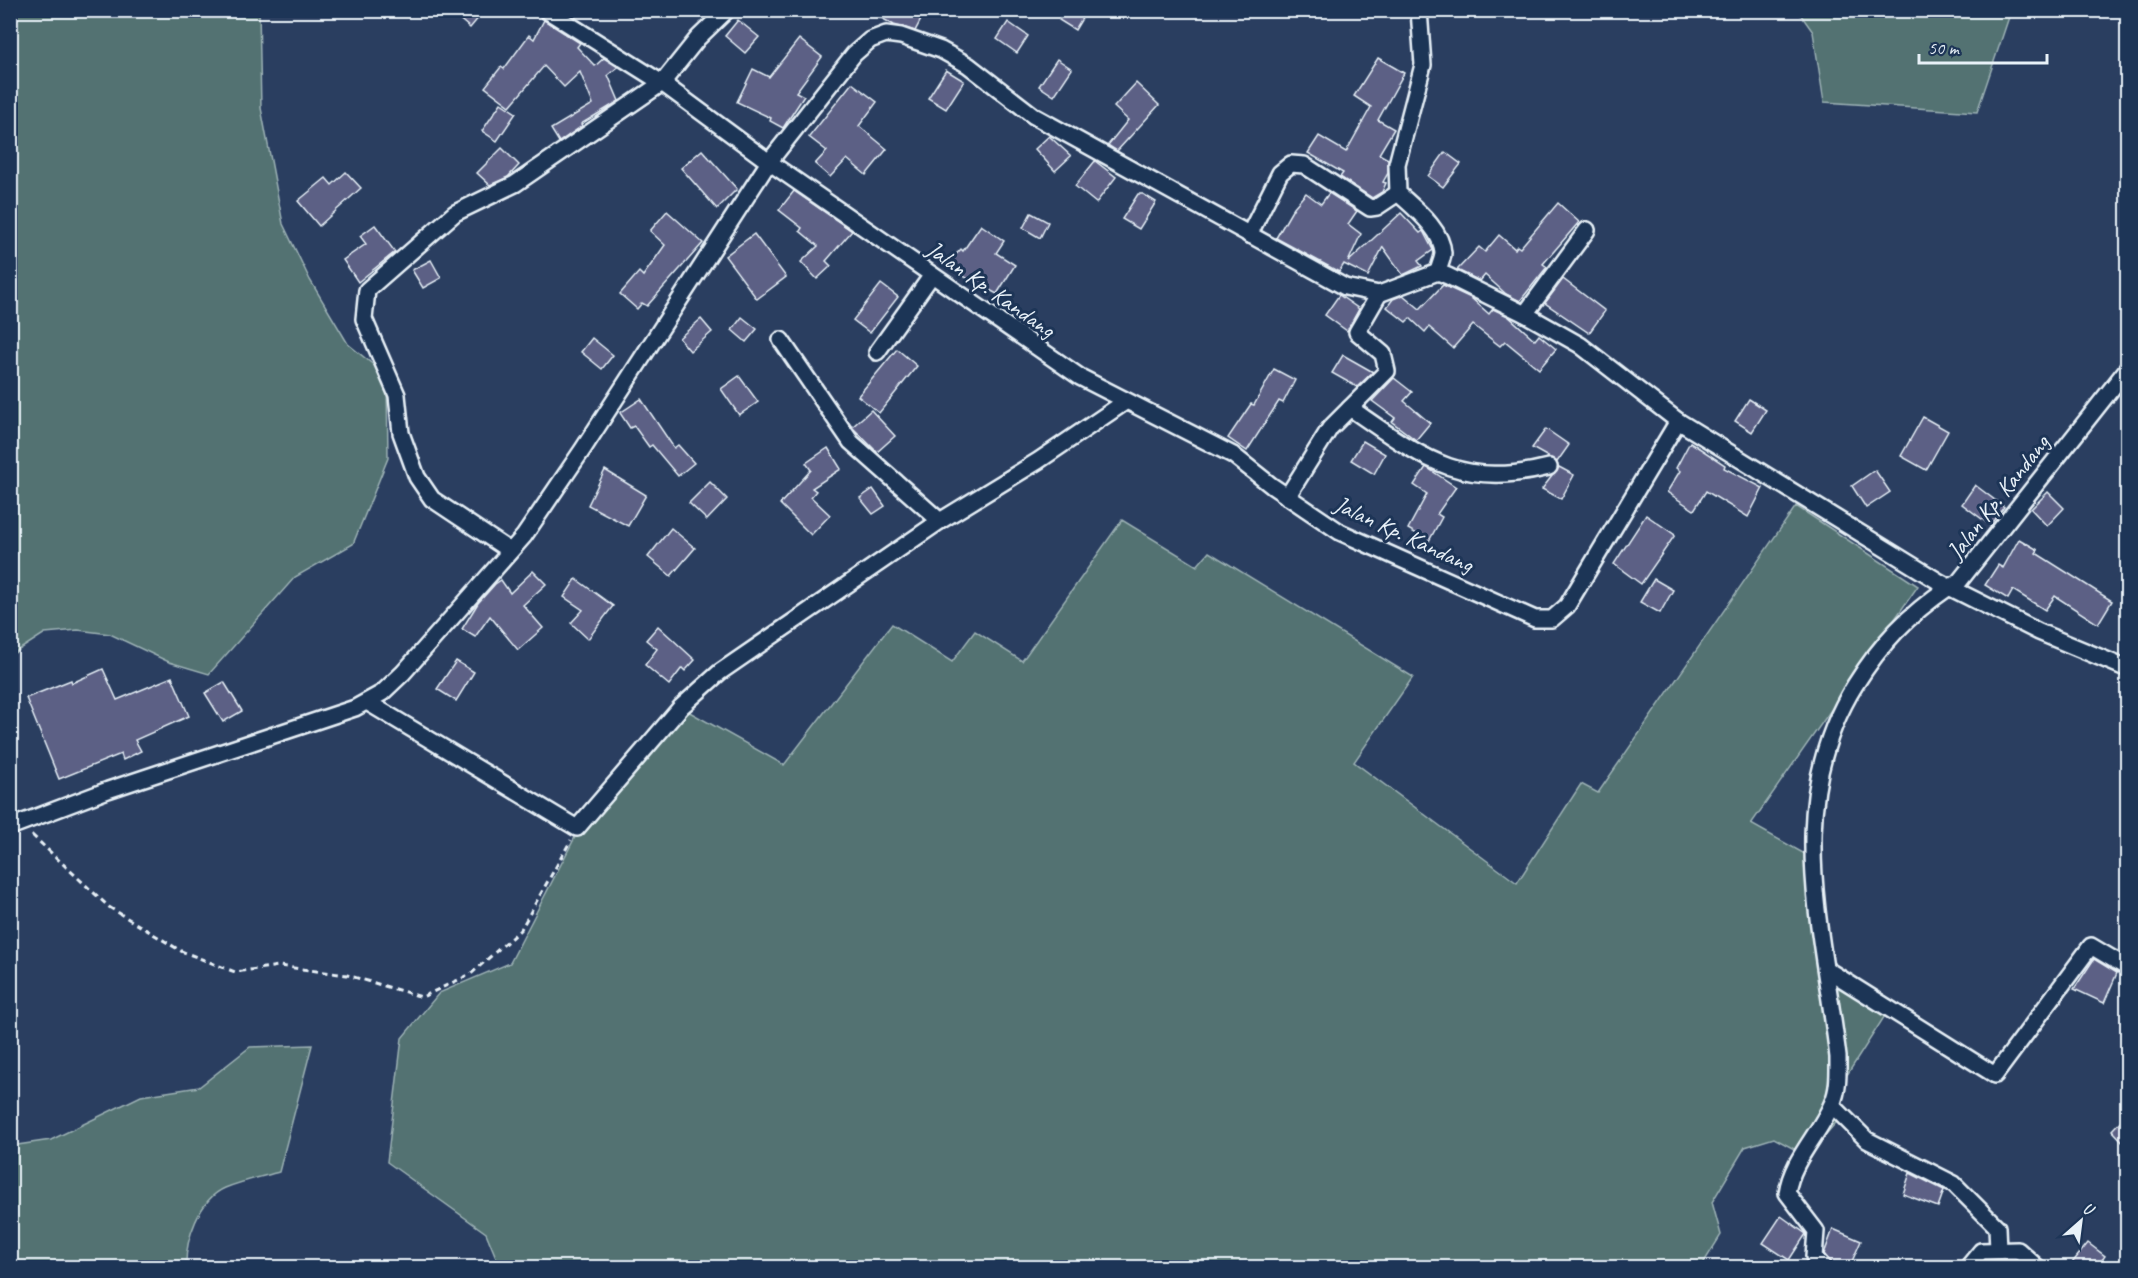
<svg xmlns="http://www.w3.org/2000/svg" width="2138" height="1278" font-family="Caveat,sans-serif">
  <rect width="100%" height="100%" fill="#2a3e60"/>
  <filter id="ink" filterUnits="userSpaceOnUse"><feTurbulence type="fractalNoise" baseFrequency=".0167" numOctaves="2"/><feDisplacementMap in="SourceGraphic" scale="12" xChannelSelector="R" yChannelSelector="G"/><feConvolveMatrix kernelMatrix="1 2 1 2 8 2 1 2 1" color-interpolation-filters="sRGB"/></filter>
  <g filter="url(#ink)">
    <g fill="#527272" stroke="#9db2b5" stroke-width="1.5">
      <polygon points="11,11 259,11 261,108 283,224 310,280 348,344 376,367 387,383 388,458 353,544 295,577 209,674 169,662 110,634 78,630 45,633 11,655"/>
      <polygon points="1798,11 2011,11 1977,112 1824,102 1813,32"/>
      <polygon points="1796,506 1918,586 1751,824 1812,858 1832,964 1888,1011 1845,1078 1841,1117 1807,1156 1774,1138 1745,1147 1712,1202 1721,1235 1701,1267 500,1267 486,1233 387,1162 402,1038 439,993 510,963 587,814 686,710 784,765 892,624 952,662 975,631 1022,661 1122,520 1197,566 1209,552 1413,677 1354,762 1517,883 1581,784 1598,793"/>
      <path d="M312,1045L279,1172C261,1177 242,1181 225,1188C199,1199 185,1241 186,1267H11V1146L51,1140L141,1096L199,1087L250,1047Z"/>
    </g>
    <g fill="#5c6085" stroke="#e8f1f8" stroke-width="1.5">
      <polygon points="449,10 485,10 470,28"/>
      <polygon points="867,10 926,10 915,31 894,25"/>
      <polygon points="1065,10 1087,10 1075,30 1059,20"/>
      <polygon points="544,20 580,43 577,47 595,66 604,58 618,67 608,75 619,101 581,124 582,126 559,142 551,129 593,104 580,72 564,87 544,66 510,106 485,87 501,67 504,69 529,35 534,39"/>
      <polygon points="738,20 759,37 745,53 725,36"/>
      <polygon points="1008,22 1028,36 1017,53 997,39"/>
      <polygon points="799,39 822,57 796,92 804,96 783,128 770,121 771,118 737,102 753,69 769,77"/>
      <polygon points="1378,58 1404,73 1378,120 1394,129 1379,154 1388,159 1388,173 1383,182 1386,183 1382,192 1372,198 1340,177 1343,173 1308,153 1319,136 1346,152 1371,107 1354,96"/>
      <polygon points="1057,59 1072,69 1054,96 1039,86"/>
      <polygon points="946,70 964,81 946,109 928,98"/>
      <polygon points="852,83 877,102 859,126 887,149 866,175 847,159 830,177 815,164 827,151 809,137"/>
      <polygon points="1136,83 1159,105 1117,151 1108,145 1128,120 1114,107"/>
      <polygon points="501,103 516,113 497,141 482,131"/>
      <polygon points="1049,136 1071,156 1055,171 1035,149"/>
      <polygon points="502,148 519,165 508,177 490,185 477,173"/>
      <polygon points="702,150 737,189 717,209 681,168"/>
      <polygon points="1445,152 1461,164 1443,187 1428,176"/>
      <polygon points="1095,161 1116,177 1096,203 1075,186"/>
      <polygon points="346,172 361,188 319,226 298,201 326,178 332,185"/>
      <polygon points="794,191 852,231 826,261 831,266 817,279 801,262 818,246 800,231 802,228 779,210"/>
      <polygon points="1306,193 1321,204 1329,193 1357,211 1348,224 1361,234 1348,262 1401,213 1420,233 1423,231 1433,250 1418,261 1422,266 1403,275 1383,247 1368,276 1344,264 1339,272 1276,238 1294,207"/>
      <polygon points="1138,194 1143,194 1156,202 1139,229 1122,219"/>
      <polygon points="1558,203 1579,222 1543,264 1547,267 1520,301 1506,294 1485,275 1480,281 1457,270 1479,247 1485,252 1499,235 1515,249 1517,246 1520,248"/>
      <polygon points="667,211 703,243 647,306 642,303 637,309 620,294 639,272 643,276 665,245 650,231"/>
      <polygon points="1031,213 1048,222 1040,238 1023,228"/>
      <polygon points="375,225 395,252 358,282 343,260 366,244 360,236"/>
      <polygon points="981,225 1004,241 996,253 1015,265 997,294 963,276 948,263 961,249 963,251"/>
      <polygon points="754,234 786,277 757,299 725,256"/>
      <polygon points="431,260 441,278 423,288 412,270"/>
      <polygon points="1563,279 1605,311 1589,333 1545,303"/>
      <polygon points="881,284 898,297 870,333 853,320"/>
      <polygon points="1443,285 1471,298 1489,314 1493,309 1508,316 1535,340 1539,335 1556,349 1539,369 1505,341 1500,346 1473,325 1453,348 1429,327 1425,332 1410,318 1406,322 1387,307 1393,299 1403,295 1420,309"/>
      <polygon points="1339,295 1359,309 1347,331 1325,315"/>
      <polygon points="742,317 757,329 746,342 732,330"/>
      <polygon points="701,319 712,332 690,351 679,338"/>
      <polygon points="592,338 613,355 602,369 581,352"/>
      <polygon points="897,349 917,366 879,413 858,396"/>
      <polygon points="1343,355 1373,372 1357,387 1332,373"/>
      <polygon points="1274,369 1295,380 1283,403 1279,401 1247,451 1228,438 1251,404 1254,405"/>
      <polygon points="739,376 758,402 739,415 721,389"/>
      <polygon points="1394,378 1412,392 1404,401 1430,423 1416,440 1392,422 1395,418 1372,401"/>
      <polygon points="641,399 674,448 678,445 694,463 678,476 652,445 649,447 634,426 630,428 620,413"/>
      <polygon points="1749,399 1766,410 1752,432 1735,421"/>
      <polygon points="871,410 895,436 877,452 852,427"/>
      <polygon points="1923,417 1948,431 1926,470 1901,456"/>
      <polygon points="1546,429 1569,445 1557,462 1532,448"/>
      <polygon points="1363,441 1385,454 1374,474 1351,460"/>
      <polygon points="1690,442 1725,465 1724,468 1763,488 1748,517 1706,491 1694,510 1667,492 1680,471 1676,468"/>
      <polygon points="828,448 841,469 812,488 816,491 811,497 830,515 811,535 780,504 811,470 806,463"/>
      <polygon points="1426,467 1456,487 1437,514 1442,517 1429,541 1408,529 1427,494 1414,485"/>
      <polygon points="1559,467 1574,475 1561,499 1542,489"/>
      <polygon points="605,470 646,495 628,526 588,505"/>
      <polygon points="1875,470 1890,492 1866,508 1852,486"/>
      <polygon points="710,482 727,499 707,520 689,503"/>
      <polygon points="1975,485 2004,507 1990,525 1962,504"/>
      <polygon points="873,489 885,506 873,514 860,498"/>
      <polygon points="2048,492 2064,508 2047,526 2031,509"/>
      <polygon points="1646,515 1675,535 1641,584 1614,564"/>
      <polygon points="671,528 695,548 671,576 648,557"/>
      <polygon points="2019,539 2038,550 2036,553 2112,601 2098,624 2055,596 2045,610 2013,590 2008,599 1985,585 1998,565 2003,568"/>
      <polygon points="533,571 546,584 523,605 543,628 518,650 490,616 475,637 462,629 478,603 495,584 501,580 510,593"/>
      <polygon points="576,579 613,606 588,639 571,623 583,610 564,597"/>
      <polygon points="1654,579 1673,590 1660,613 1640,602"/>
      <polygon points="658,626 695,660 685,671 682,668 669,685 645,665 657,649 646,640"/>
      <polygon points="456,661 474,672 456,701 437,689"/>
      <polygon points="103,669 117,700 172,677 189,716 135,740 141,751 123,760 121,754 59,779 26,698 71,680 72,683"/>
      <polygon points="224,682 242,711 223,722 205,693"/>
      <polygon points="2094,959 2117,973 2104,1003 2074,989"/>
      <polygon points="2127,1114 2127,1146 2112,1130"/>
      <polygon points="1910,1173 1944,1190 1938,1207 1903,1194"/>
      <polygon points="1781,1216 1806,1234 1789,1260 1763,1243"/>
      <polygon points="1833,1229 1861,1241 1849,1268 1834,1268 1824,1254"/>
      <polygon points="2088,1243 2105,1256 2096,1268 2068,1268"/>
    </g>
    <g fill="none" stroke-linecap="round" stroke-linejoin="round">
      <defs>
        <g id="minor">
          <polyline points="546,10 662,83 769,162 1080,377 1233,455 1272,486 1340,532 1535,619 1552,619 1567,606 1678,421 1938,581 1949,587 1958,583 2128,368"/>
          <path d="M1419,10L1423,65L1397,164L1398,193C1414,208 1442,229 1443,253C1443,259 1439,266 1438,272"/>
          <polyline points="1249,235 1280,173 1291,164 1304,165 1370,208 1377,207 1398,193"/>
          <polyline points="1525,314 1587,230"/>
          <polyline points="781,340 851,442 940,521"/>
          <polyline points="877,352 932,275"/>
          <path d="M1350,408C1420,456 1459,490 1549,467"/>
          <polyline points="1287,497 1330,428 1387,371 1383,354 1357,332 1379,294"/>
          <polyline points="510,551 432,499 417,477 401,433 397,395 364,319 367,290 455,213 515,184 662,83 698,38 727,10"/>
          <polyline points="367,702 577,828 681,707 720,672 940,521 1038,461 1125,402"/>
          <polyline points="10,827 108,790 355,708 382,693 403,673 524,536 583,449 769,162 854,54 870,40 886,34 901,36 941,50 968,65 1034,116 1345,287 1379,294 1438,272 1448,276 1525,314 1580,345 1678,421"/>
          <polyline points="1826,969 1995,1075 2091,946 2128,968"/>
          <polyline points="1832,1105 1867,1140 1954,1184 1997,1227 1998,1250"/>
          <path d="M1824,1268L1814,1257L1816,1231L1787,1193C1792,1159 1819,1135 1832,1104C1839,1089 1838,1073 1838,1057C1823,930 1782,802 1855,685C1882,642 1907,616 1949,587L2039,632L2128,669"/>
          <polyline points="1967,1268 1981,1251 2018,1250 2038,1268"/>
        </g>
      </defs>
      <use href="#minor" stroke="#e8f1f8" stroke-width="20"/>
      <polyline stroke="#e8f1f8" stroke-width="3" stroke-dasharray="6 4.5" stroke-linecap="butt" points="32,835 109,907 181,951 235,972 279,966 347,975 422,997 471,974 521,929 571,840"/>
      <use href="#minor" stroke="#1d3557" stroke-width="15"/>
    </g>
  </g>
  <g text-anchor="middle" dominant-baseline="central" stroke-width="6" stroke-linejoin="round" paint-order="stroke">
    <g font-size="24" fill="#e8f1f8" stroke="#1d3557">
      <text transform="translate(991 289) rotate(35)">Jalan Kp. Kandang</text>
      <text transform="translate(1998 497) rotate(-52)">Jalan Kp. Kandang</text>
      <text transform="translate(1404 534) rotate(25)">Jalan Kp. Kandang</text>
    </g>
  </g>
  <rect width="2138" height="1278" fill="none" stroke="#1d3557" stroke-width="36"/>
  <rect x="18" y="18" width="2102" height="1242" fill="none" stroke="#e8f1f8" stroke-width="2" filter="url(#ink)"/>
  <g transform="translate(2081 1221) rotate(28)" stroke="#1d3557" stroke-width="4.5" paint-order="stroke">
  <path d="M0-4.5L10 22L0 15L-10 22Z" fill="#e8f1f8"/>
  <text y="-9" font-size="16" font-weight="bold" text-anchor="middle" fill="#e8f1f8">U</text>
  </g>
  <path d="M1919 54v9h128v-9" fill="none" stroke="#e8f1f8" stroke-width="3"/>
  <text x="1928" y="54" font-size="18" fill="#e8f1f8" stroke="#1d3557" stroke-width="4.5" paint-order="stroke">50 m</text>
</svg>
